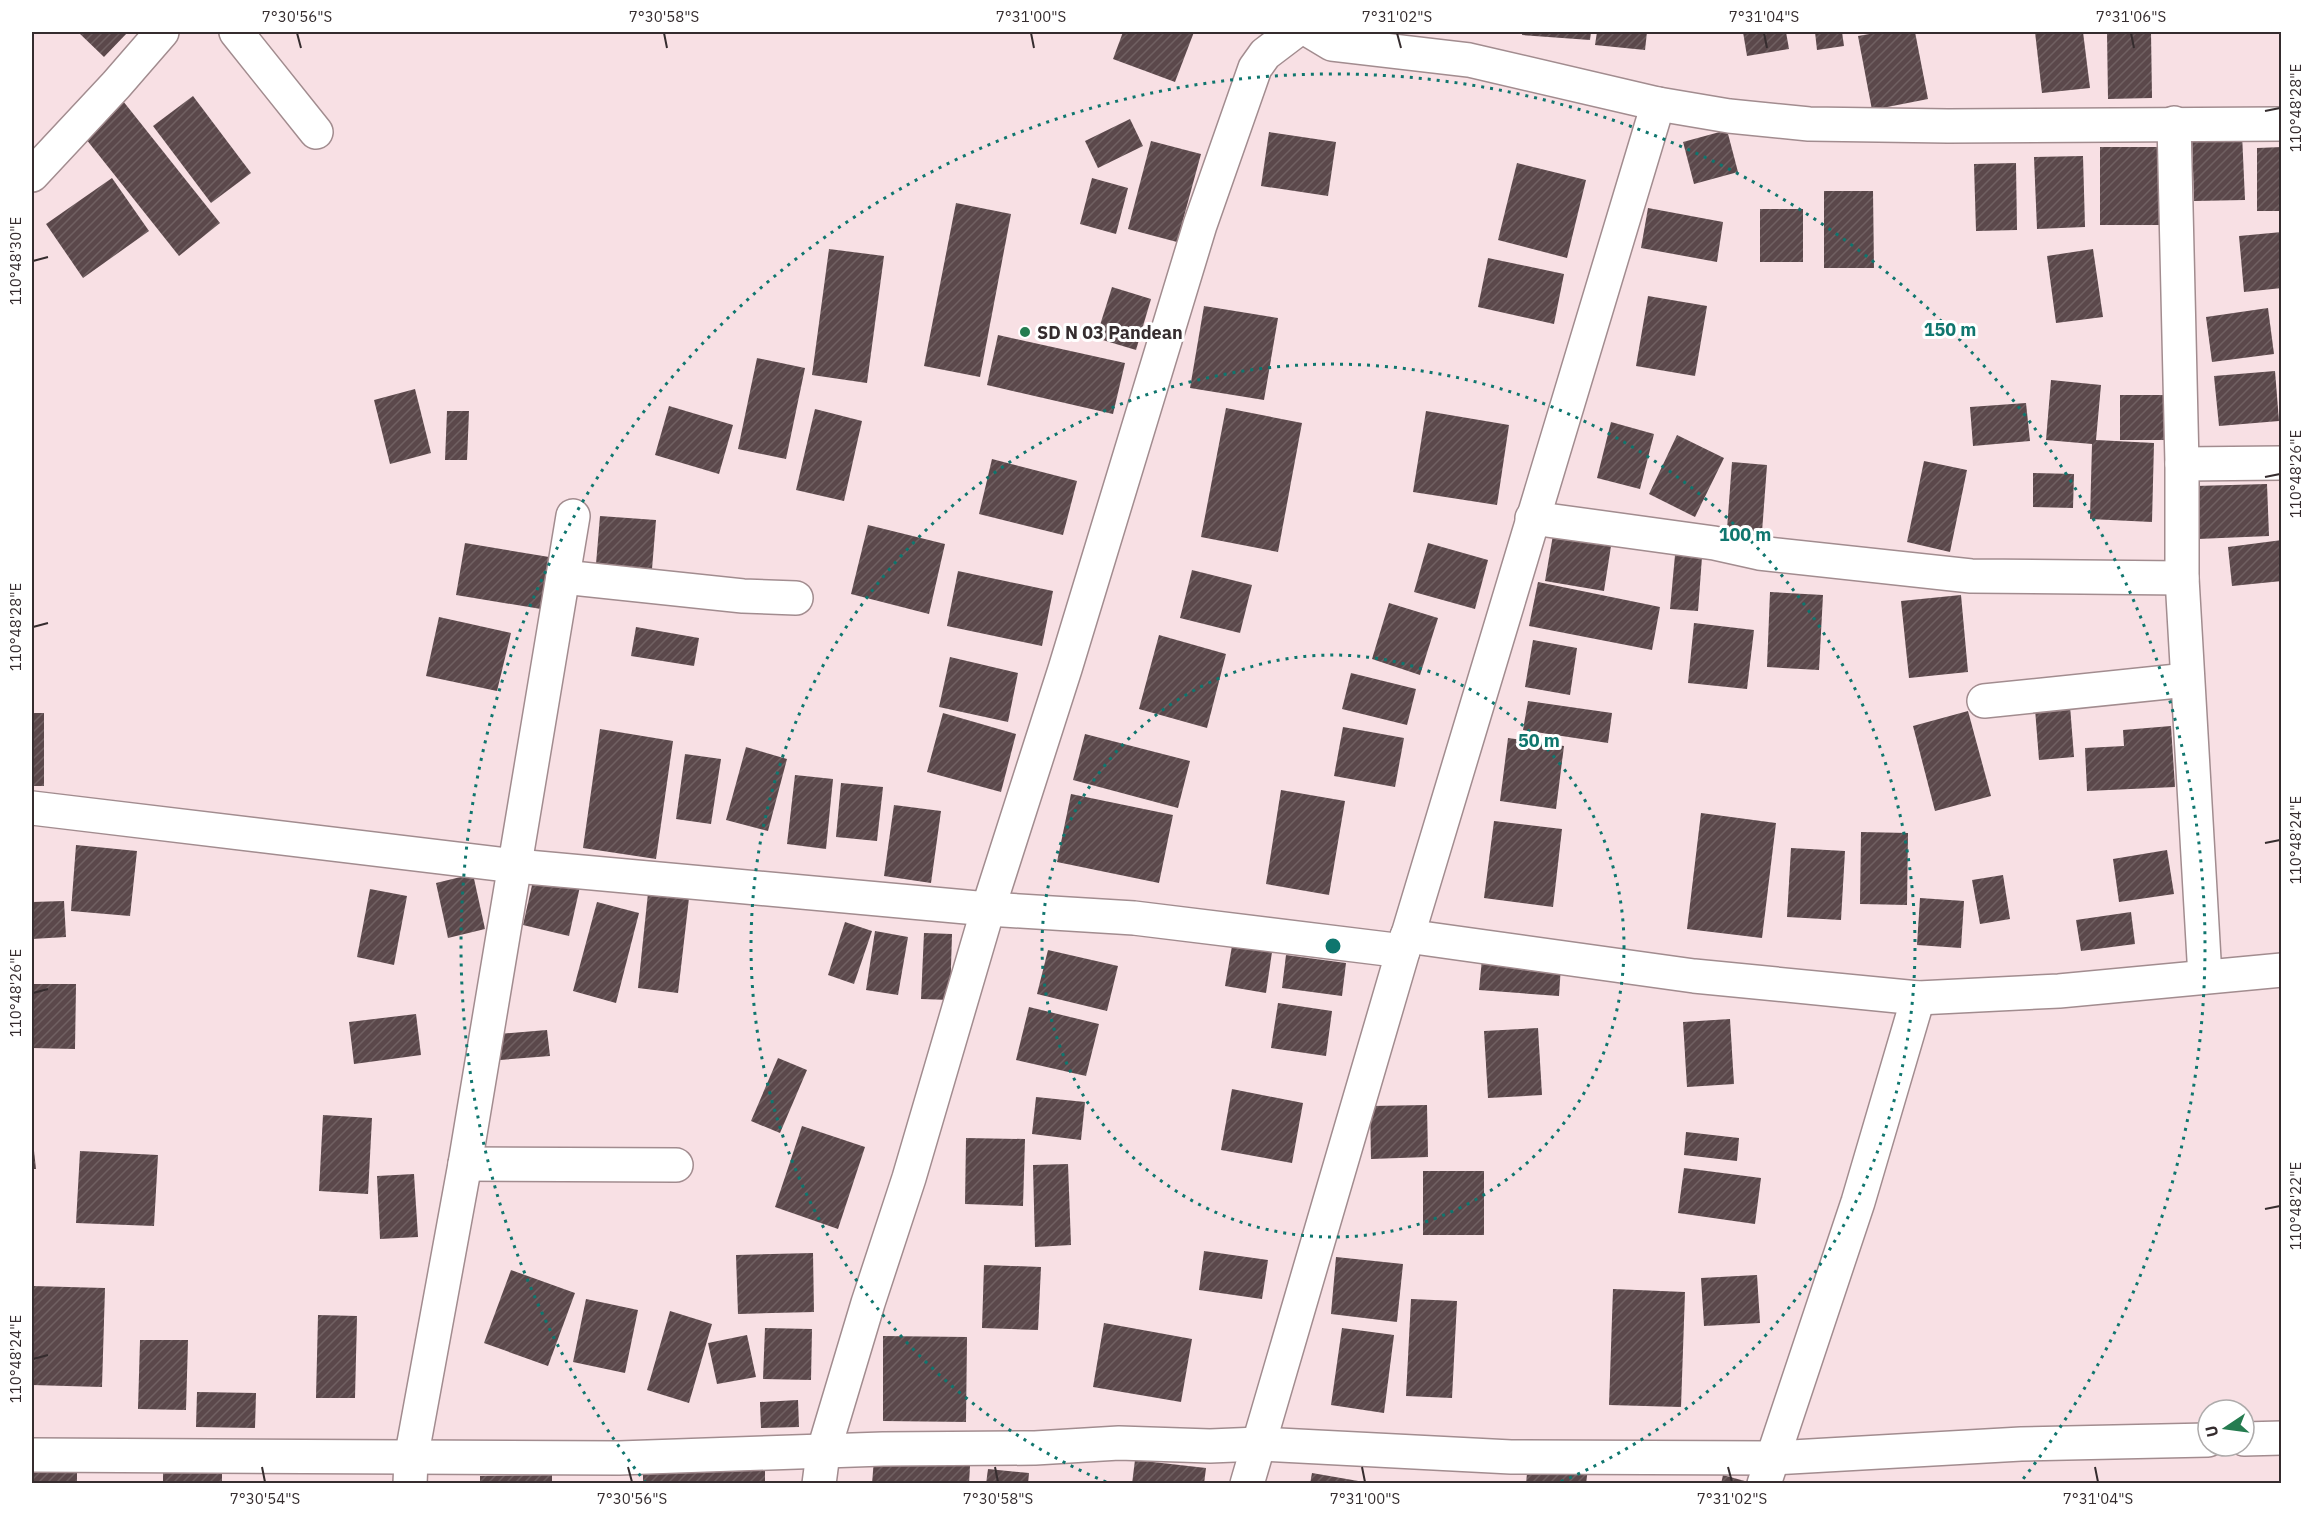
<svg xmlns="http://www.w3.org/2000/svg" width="2313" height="1515" font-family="'IBM Plex Sans',sans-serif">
  <defs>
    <pattern id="building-hatch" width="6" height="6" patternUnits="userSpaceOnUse" patternTransform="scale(1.5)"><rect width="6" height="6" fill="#5b484b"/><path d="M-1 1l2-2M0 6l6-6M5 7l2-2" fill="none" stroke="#706062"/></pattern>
  </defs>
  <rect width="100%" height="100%" fill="#f8e0e4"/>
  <g fill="url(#building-hatch)">
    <polygon points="78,32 128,32 104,57"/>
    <polygon points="1123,32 1194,32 1175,82 1113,59"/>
    <polygon points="1522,32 1591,32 1590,40 1522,35"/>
    <polygon points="1597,32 1647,32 1645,50 1595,45"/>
    <polygon points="1743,32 1786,32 1789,49 1747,56"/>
    <polygon points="1815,32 1842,32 1844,46 1817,50"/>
    <polygon points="1881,32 1915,32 1928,99 1872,110 1858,36"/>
    <polygon points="2035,32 2083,32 2090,88 2042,93"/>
    <polygon points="2107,32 2151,32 2152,98 2108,99"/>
    <polygon points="193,96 251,173 211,203 153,126"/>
    <polygon points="123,101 220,223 179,256 82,134"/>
    <polygon points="1130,119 1143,146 1098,168 1085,141"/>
    <polygon points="1727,130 1738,172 1694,184 1683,142"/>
    <polygon points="1269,132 1336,142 1328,196 1261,186"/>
    <polygon points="2242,134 2245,200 2194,201 2192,136"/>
    <polygon points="1151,141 1201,154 1177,242 1128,229"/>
    <polygon points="2100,147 2161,147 2162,225 2100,225"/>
    <polygon points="2282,147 2282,211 2257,211 2257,148"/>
    <polygon points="2083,156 2085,227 2037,229 2034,157"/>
    <polygon points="1517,163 1586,180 1567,258 1498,240"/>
    <polygon points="2016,163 2017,230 1976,231 1974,164"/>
    <polygon points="112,178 149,231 83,278 46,224"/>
    <polygon points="1092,178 1128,188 1116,234 1080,224"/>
    <polygon points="1824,191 1873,191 1874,268 1824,268"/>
    <polygon points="956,203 1011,214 980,377 924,366"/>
    <polygon points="1648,208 1723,222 1717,262 1641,248"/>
    <rect x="1760" y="209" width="43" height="53"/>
    <polygon points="2282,232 2282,288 2244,292 2239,236"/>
    <polygon points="829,249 884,256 867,383 812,375"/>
    <polygon points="2093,249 2103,317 2056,323 2047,256"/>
    <polygon points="1488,258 1564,274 1554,324 1478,307"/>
    <polygon points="1112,287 1151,299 1136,350 1096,338"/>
    <polygon points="1648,296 1707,306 1695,376 1636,366"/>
    <polygon points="1204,306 1278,318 1264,400 1190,388"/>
    <polygon points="2268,308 2274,354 2212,362 2206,317"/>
    <polygon points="998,335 1125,363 1113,414 987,385"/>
    <polygon points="757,358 805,368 786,459 738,449"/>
    <polygon points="2275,371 2279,421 2219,426 2214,376"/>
    <polygon points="2051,380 2101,385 2096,440 2154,443 2152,522 2090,519 2092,444 2046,440"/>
    <polygon points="415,389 431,453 390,464 374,400"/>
    <polygon points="2120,395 2165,395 2166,440 2120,440"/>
    <polygon points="2026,403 2030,441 1973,446 1970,407"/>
    <polygon points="669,406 733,425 719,474 655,455"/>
    <polygon points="1226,408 1302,423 1278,552 1201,537"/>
    <polygon points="815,409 862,421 844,501 796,490"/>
    <polygon points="447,411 469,411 467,460 445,460"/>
    <polygon points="1426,411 1509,425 1497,505 1413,492"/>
    <polygon points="1611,422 1654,434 1640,489 1597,478"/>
    <polygon points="1677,435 1724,458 1695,517 1649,494"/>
    <polygon points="992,459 1077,481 1063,535 979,514"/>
    <polygon points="1924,461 1967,470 1950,552 1907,542"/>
    <polygon points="1732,462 1767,465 1762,532 1727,529"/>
    <polygon points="2033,473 2074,474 2073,508 2033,507"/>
    <polygon points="2267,484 2269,536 2198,539 2195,486"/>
    <polygon points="600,516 656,520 652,569 596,564"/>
    <polygon points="868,525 945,544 929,614 851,594"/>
    <polygon points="1553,535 1611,546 1604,591 1545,581"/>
    <polygon points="2282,540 2282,581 2232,586 2228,547"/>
    <polygon points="465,543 549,557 541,609 456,595"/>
    <polygon points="1428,543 1488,560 1475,609 1414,592"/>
    <polygon points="1675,555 1702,557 1698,611 1670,609"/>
    <polygon points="1192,570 1252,585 1240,633 1180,618"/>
    <polygon points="958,571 1053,591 1042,646 947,626"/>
    <polygon points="1538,582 1660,607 1652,650 1529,626"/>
    <polygon points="1770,592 1823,595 1819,670 1767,667"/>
    <polygon points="1961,595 1968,672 1909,678 1901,601"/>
    <polygon points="1389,603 1438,618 1420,675 1372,659"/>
    <polygon points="439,617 511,633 497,691 426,676"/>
    <polygon points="1694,623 1754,630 1747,689 1688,683"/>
    <polygon points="636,627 699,638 694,666 631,656"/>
    <polygon points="1159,635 1226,654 1207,728 1139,709"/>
    <polygon points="1533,640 1577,648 1570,695 1525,687"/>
    <polygon points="950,657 1018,673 1008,722 939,707"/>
    <polygon points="1351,673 1416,689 1407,725 1342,709"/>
    <polygon points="1528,701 1612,713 1608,743 1523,730"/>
    <polygon points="2070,706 2074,757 2039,760 2035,709"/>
    <polygon points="1968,711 1991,796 1935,811 1913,726"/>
    <rect x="32" y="713" width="12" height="73"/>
    <polygon points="943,713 1016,734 1001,792 927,772"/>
    <polygon points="2171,726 2175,787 2087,791 2085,748 2124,746 2123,730"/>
    <polygon points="1343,727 1404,738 1395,787 1334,776"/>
    <polygon points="600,729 673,741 656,859 583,848"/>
    <polygon points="1085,734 1190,761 1178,808 1073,780"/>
    <polygon points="1508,738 1564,746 1556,809 1500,801"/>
    <polygon points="746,747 787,759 768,831 726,820"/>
    <polygon points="685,754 721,759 711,824 676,819"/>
    <polygon points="795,775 833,779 826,849 787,844"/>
    <polygon points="841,783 883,787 877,841 836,837"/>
    <polygon points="1281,790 1345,801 1329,895 1266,884"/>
    <polygon points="1071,794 1173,815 1159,883 1057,862"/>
    <polygon points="894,805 941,811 931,883 884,876"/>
    <polygon points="1701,813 1776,823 1762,938 1687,929"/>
    <polygon points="1494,821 1562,829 1553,907 1484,898"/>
    <polygon points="1861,832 1908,833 1907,905 1860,904"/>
    <polygon points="76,845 137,851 130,916 71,911"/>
    <polygon points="1791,848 1845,851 1841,920 1787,917"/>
    <polygon points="2167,850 2174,894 2119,902 2113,859"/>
    <polygon points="535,872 581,882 569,936 523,925"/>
    <polygon points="473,874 485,929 448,938 436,883"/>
    <polygon points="2003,875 2010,919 1980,924 1972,880"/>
    <polygon points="370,889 407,896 394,965 357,957"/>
    <polygon points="648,893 689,898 678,993 638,988"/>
    <polygon points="1920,898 1964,901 1961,948 1917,945"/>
    <polygon points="64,901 66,937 32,939 32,902"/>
    <polygon points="597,902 639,913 616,1003 573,991"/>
    <polygon points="2131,912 2135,944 2081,951 2076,920"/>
    <polygon points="845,922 872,931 854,984 828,975"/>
    <polygon points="875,931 908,937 898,995 866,990"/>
    <polygon points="924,933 952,934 950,1000 921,999"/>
    <polygon points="1232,946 1272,952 1266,993 1225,986"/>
    <polygon points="1048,950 1118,966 1107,1011 1037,994"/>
    <polygon points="1286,955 1346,963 1342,996 1282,988"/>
    <polygon points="1482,959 1561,965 1559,996 1479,990"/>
    <polygon points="32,984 76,984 75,1049 32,1048"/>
    <polygon points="1278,1003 1332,1011 1326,1056 1271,1048"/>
    <polygon points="1029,1007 1099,1024 1086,1076 1016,1060"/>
    <polygon points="416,1014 421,1055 354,1064 349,1022"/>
    <polygon points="1730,1019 1734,1084 1687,1087 1683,1022"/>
    <polygon points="1538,1028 1542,1095 1488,1098 1484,1031"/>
    <polygon points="547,1030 550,1056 500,1060 498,1034"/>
    <polygon points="778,1058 807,1070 780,1133 751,1121"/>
    <polygon points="1232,1089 1303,1103 1292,1163 1221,1150"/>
    <polygon points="1036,1097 1085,1102 1081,1140 1032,1134"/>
    <polygon points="1427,1105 1428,1157 1371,1159 1370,1106"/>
    <polygon points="323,1115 372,1118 368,1194 319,1191"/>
    <polygon points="802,1126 865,1147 838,1229 775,1207"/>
    <polygon points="1686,1132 1739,1138 1737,1161 1684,1155"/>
    <polygon points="966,1138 1025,1139 1023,1206 965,1204"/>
    <polygon points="33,1142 36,1169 32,1169 32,1143"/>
    <polygon points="80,1151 158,1155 154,1226 76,1223"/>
    <polygon points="1068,1164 1071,1245 1035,1247 1033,1165"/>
    <polygon points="1684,1168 1761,1178 1755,1224 1678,1213"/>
    <rect x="1423" y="1171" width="61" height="64"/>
    <polygon points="414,1174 418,1237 380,1239 377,1176"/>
    <polygon points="1204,1251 1268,1260 1262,1299 1199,1290"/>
    <polygon points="813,1253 814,1312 738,1314 736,1255"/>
    <polygon points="1336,1257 1403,1264 1397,1322 1331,1314"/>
    <polygon points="984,1265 1041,1267 1038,1330 982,1328"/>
    <polygon points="511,1270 575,1293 548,1366 484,1343"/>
    <polygon points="1757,1275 1760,1323 1704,1326 1701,1278"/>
    <polygon points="32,1286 105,1288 102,1387 32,1385"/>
    <polygon points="1613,1289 1685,1292 1681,1407 1609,1405"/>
    <polygon points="586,1299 638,1310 625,1373 573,1362"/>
    <polygon points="1411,1299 1457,1301 1452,1398 1406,1396"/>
    <polygon points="670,1311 712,1324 689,1403 647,1390"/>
    <polygon points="318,1315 357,1316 355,1398 316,1398"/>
    <polygon points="1104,1323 1192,1339 1181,1402 1093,1387"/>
    <polygon points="765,1328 812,1329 811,1380 763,1379"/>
    <polygon points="1342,1328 1394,1335 1384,1413 1331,1405"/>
    <polygon points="747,1335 756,1377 717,1384 708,1343"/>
    <polygon points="883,1336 967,1337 966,1422 883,1421"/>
    <polygon points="140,1340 188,1340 186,1410 138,1409"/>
    <polygon points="197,1392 256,1393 255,1428 196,1427"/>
    <polygon points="798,1400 799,1427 761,1428 760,1402"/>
    <polygon points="874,1459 970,1466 969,1484 872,1484"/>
    <polygon points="1135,1460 1206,1468 1204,1484 1132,1484"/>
    <polygon points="1528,1462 1588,1468 1586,1484 1526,1484"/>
    <rect x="32" y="1463" width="45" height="21"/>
    <polygon points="988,1469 1029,1473 1028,1484 986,1484"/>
    <polygon points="163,1471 222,1472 222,1484 163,1484"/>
    <rect x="643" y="1471" width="122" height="13"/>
    <polygon points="1312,1473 1364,1482 1364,1484 1310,1484"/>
    <polygon points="552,1475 552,1484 480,1484 480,1476"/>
    <polygon points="1723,1475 1752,1483 1752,1484 1721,1484"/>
  </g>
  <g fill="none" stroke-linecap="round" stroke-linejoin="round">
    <defs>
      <g id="minor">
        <polyline points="236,32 316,132"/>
        <polyline points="1312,32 1332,44 1469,60 1658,104 1729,116 1809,124 1948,126 2282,124"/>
        <polyline points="2174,123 2182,464 2182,578 2205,977"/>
        <polyline points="32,175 116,85 162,32"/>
        <polyline points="2182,464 2282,463"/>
        <polyline points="1532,518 1714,543 1759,553 1971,576 2182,578"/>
        <polyline points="563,577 743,596 796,598"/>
        <polyline points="1984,701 2187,680"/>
        <polyline points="32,808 516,866 988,909 1134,918 1403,951"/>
        <polyline points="1407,936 1694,976 1918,998 2059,991 2282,970"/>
        <polyline points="465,1164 676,1165"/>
        <polyline points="2244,1439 2282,1438"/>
        <polyline points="32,1455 619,1458 883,1449 1035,1448 1119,1443 1210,1446 1259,1444 1511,1457 1772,1458 2021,1444 2208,1440"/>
        <polyline points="410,1484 411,1459 465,1164 573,516"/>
        <polyline points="819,1484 823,1453 868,1303 909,1178 988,909 1065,669 1200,225 1255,68 1265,54 1294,32"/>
        <polyline points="1247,1484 1403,951 1658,104"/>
        <polyline points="1764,1484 1858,1202 1918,998"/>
      </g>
    </defs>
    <use href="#minor" stroke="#a28c8f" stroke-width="36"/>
    <use href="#minor" stroke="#fff" stroke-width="33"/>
  </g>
  <path fill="none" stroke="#352c2e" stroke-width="2" d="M297,33L301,48M664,33L667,48M1031,33L1034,48M1397,33L1401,48M1764,33L1767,48M2131,33L2134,48M2265,111L2280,108M33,261L48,257M2265,477L2280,474M33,627L48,623M2265,843L2280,840M33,993L48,989M2265,1209L2280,1206M33,1359L48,1355M262,1467L265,1482M628,1467L632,1482M995,1467L998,1482M1362,1467L1365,1482M1728,1467L1732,1482M2095,1467L2098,1482"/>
  <g fill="none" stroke="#0f766e" stroke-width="3" stroke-dasharray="3 6">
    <circle cx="1333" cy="946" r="291"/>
    <path d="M1106 1482A582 582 0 1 1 1560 1482"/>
    <path d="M646 1483A872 872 0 1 1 2020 1483"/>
  </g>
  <circle fill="#257c50" stroke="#fff" stroke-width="2" cx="1025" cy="332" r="6"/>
  <g text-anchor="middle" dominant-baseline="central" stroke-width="6" stroke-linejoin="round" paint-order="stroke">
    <g font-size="18" font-weight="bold" fill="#352c2e" stroke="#fff" text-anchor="start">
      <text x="1037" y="332">SD N 03 Pandean</text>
    </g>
  </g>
  <circle cx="1333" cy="946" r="9" fill="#0f766e" stroke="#fff" stroke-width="3"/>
  <g font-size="18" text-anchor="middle" font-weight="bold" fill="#0f766e" stroke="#fff" stroke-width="6" stroke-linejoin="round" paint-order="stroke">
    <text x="1950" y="336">150 m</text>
    <text x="1745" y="541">100 m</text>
    <text x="1539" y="747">50 m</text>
  </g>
  <rect width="2313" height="1515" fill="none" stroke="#ffffff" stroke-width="66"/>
  <g transform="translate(2226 1428) rotate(257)"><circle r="28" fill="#ffffff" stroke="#aeabab" stroke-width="1.5"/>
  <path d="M0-4.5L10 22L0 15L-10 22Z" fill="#257c50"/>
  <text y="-9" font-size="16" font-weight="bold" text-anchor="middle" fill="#352c2e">U</text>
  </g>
  <rect x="33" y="33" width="2247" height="1449" fill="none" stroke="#352c2e" stroke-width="2"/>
  <g font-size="15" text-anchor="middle" fill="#352c2e">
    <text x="297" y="22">7°30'56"S</text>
    <text x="664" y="22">7°30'58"S</text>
    <text x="1031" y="22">7°31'00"S</text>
    <text x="1397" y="22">7°31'02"S</text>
    <text x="1764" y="22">7°31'04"S</text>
    <text x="2131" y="22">7°31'06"S</text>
    <text transform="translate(2296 108) rotate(-90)" y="5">110°48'28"E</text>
    <text transform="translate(16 261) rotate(-90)" y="5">110°48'30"E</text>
    <text transform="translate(2296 474) rotate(-90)" y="5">110°48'26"E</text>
    <text transform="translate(16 627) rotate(-90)" y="5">110°48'28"E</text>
    <text transform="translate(2296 840) rotate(-90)" y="5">110°48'24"E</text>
    <text transform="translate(16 993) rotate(-90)" y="5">110°48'26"E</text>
    <text transform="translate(2296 1206) rotate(-90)" y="5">110°48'22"E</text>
    <text transform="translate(16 1359) rotate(-90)" y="5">110°48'24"E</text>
    <text x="265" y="1504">7°30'54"S</text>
    <text x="632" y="1504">7°30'56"S</text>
    <text x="998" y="1504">7°30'58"S</text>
    <text x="1365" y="1504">7°31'00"S</text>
    <text x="1732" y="1504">7°31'02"S</text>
    <text x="2098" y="1504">7°31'04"S</text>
  </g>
</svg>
